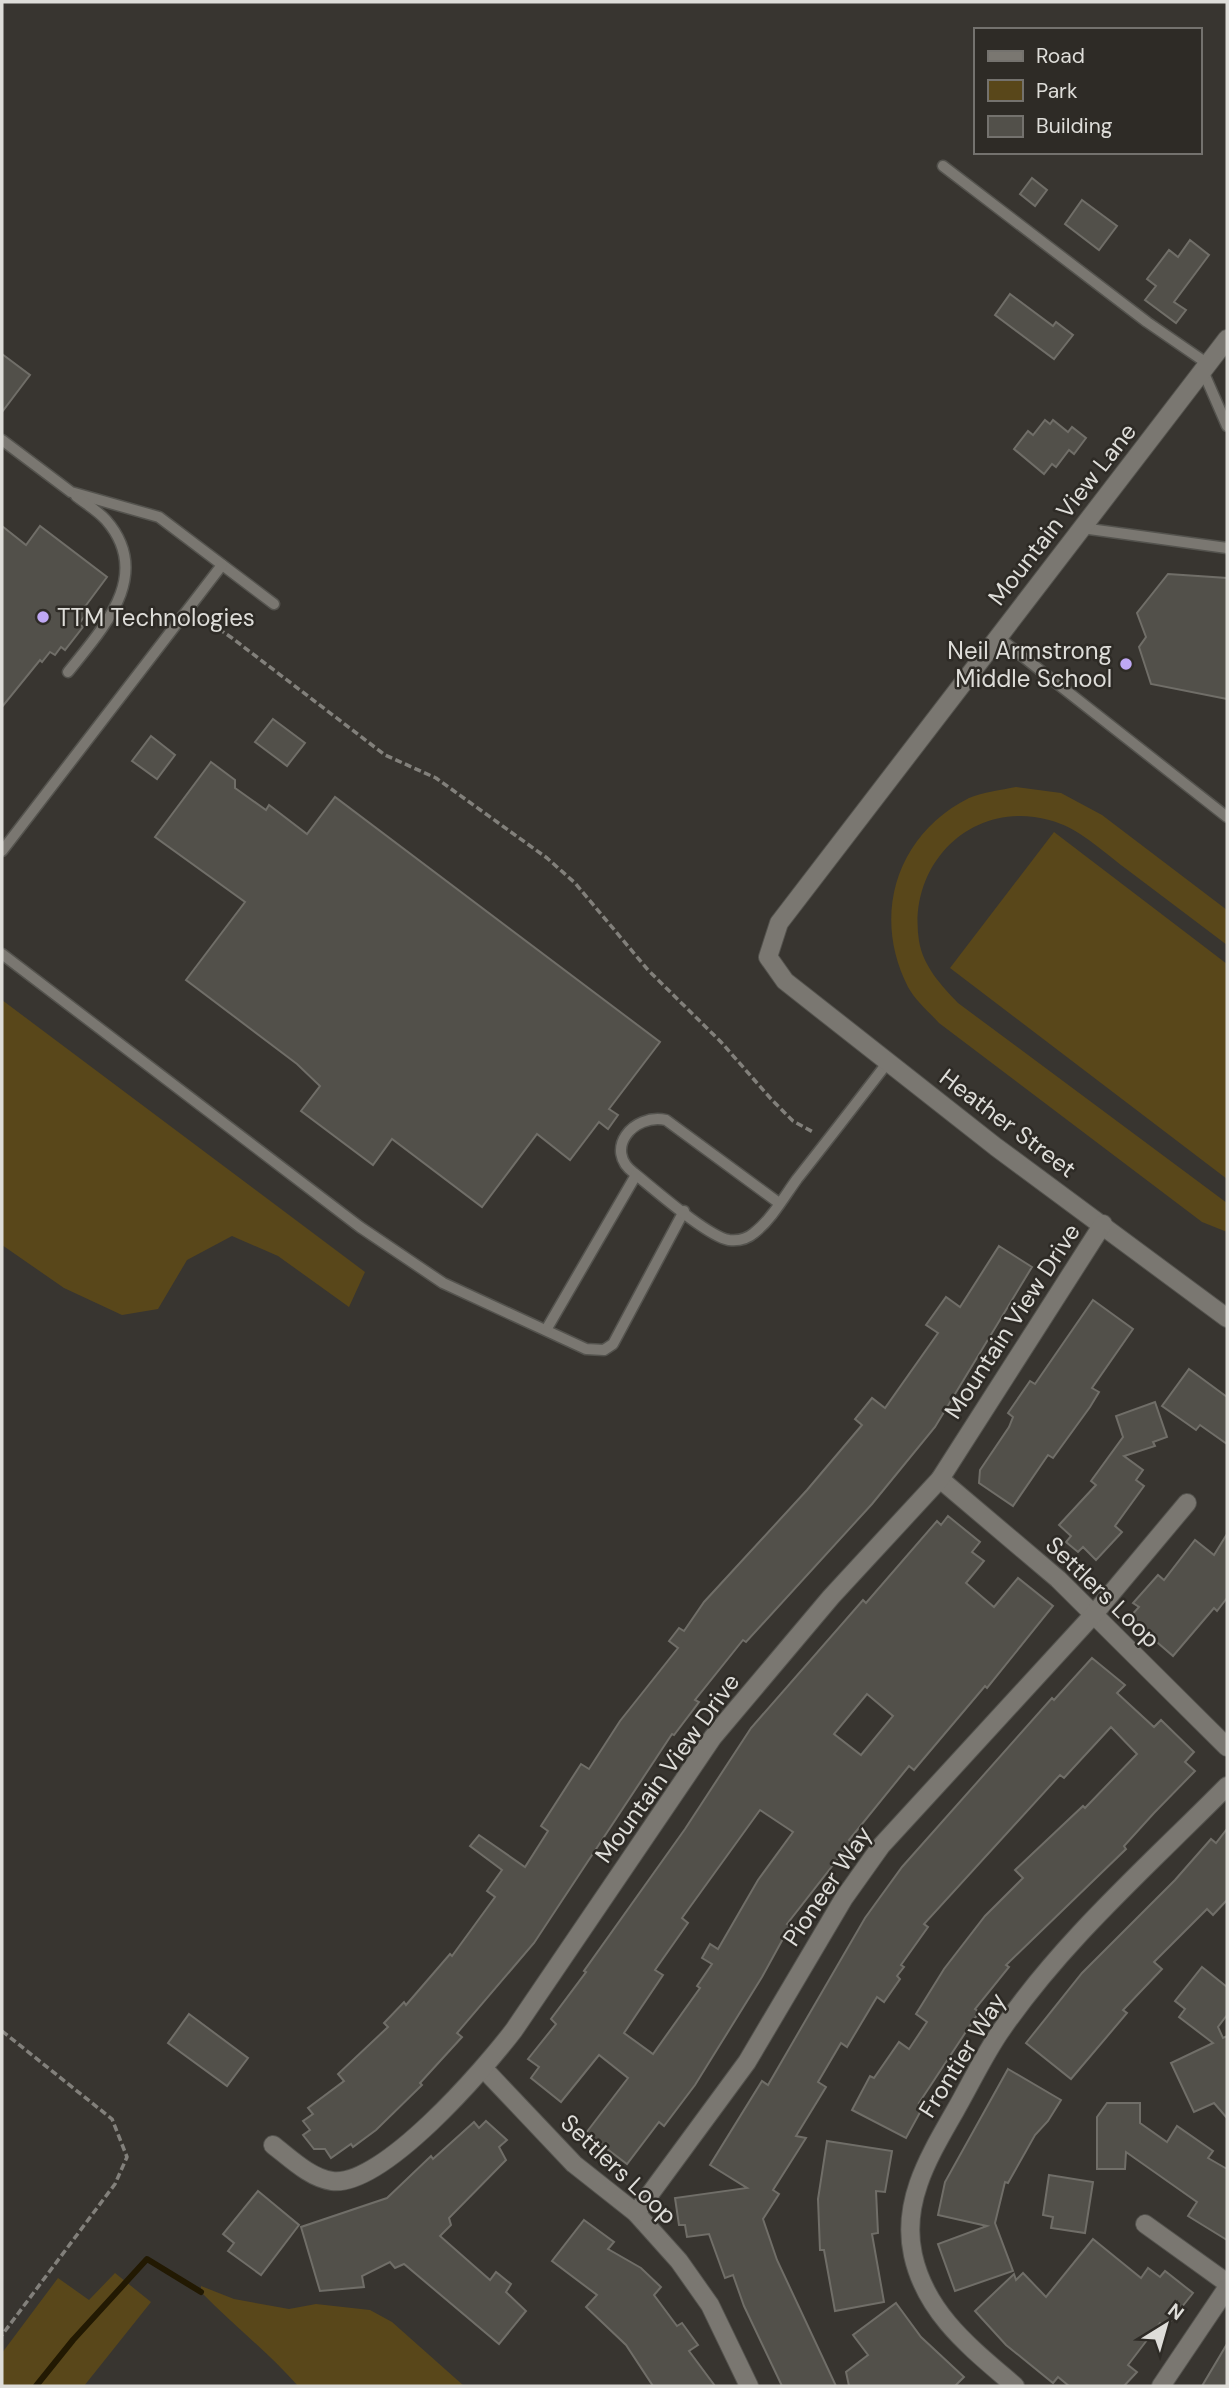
<svg xmlns="http://www.w3.org/2000/svg" width="1229" height="2388" font-family="'DM Sans',sans-serif">
  <rect width="100%" height="100%" fill="#383530"/>
  <g fill="#59471a">
    <path d="M1016,787L1061,793L1102,815L1227,910V945C1193,919 1159,894 1125,868C1102,851 1078,827 1049,820C972,799 907,864 919,941C923,966 941,985 958,1003L1227,1203V1232L1202,1222L939,1023C929,1012 915,1000 908,987C871,915 897,834 969,798C983,792 1001,790 1016,787Z"/>
    <polygon points="1054,832 1227,964 1227,1179 950,968"/>
    <polygon points="2,1000 365,1272 349,1307 278,1256 232,1236 187,1260 158,1309 122,1315 64,1288 2,1245"/>
    <polygon points="115,2273 151,2302 84,2386 2,2386 2,2353 58,2278 89,2300"/>
    <path d="M201,2286L234,2299L289,2309L316,2304L370,2310L392,2322L464,2386H298C268,2352 233,2325 201,2292Z"/>
  </g>
  <g fill="none" stroke-linecap="round" stroke-linejoin="round">
    <polyline stroke="#221902" stroke-width="6" points="36,2386 73,2340 147,2259 201,2292"/>
  </g>
  <g fill="#52504a" stroke="#706e68" stroke-width="2" fill-rule="evenodd">
    <polygon points="1032,178 1047,190 1035,206 1020,194"/>
    <polygon points="1082,200 1117,226 1099,250 1065,224"/>
    <polygon points="1190,240 1209,255 1174,302 1186,310 1176,323 1145,300 1156,286 1147,279 1169,250 1178,257"/>
    <polygon points="1010,294 1053,326 1056,322 1073,335 1054,359 995,315"/>
    <polygon points="2,354 30,375 2,412"/>
    <polygon points="1045,420 1050,424 1053,420 1068,432 1072,427 1086,438 1074,454 1069,450 1056,467 1052,464 1044,474 1014,449 1028,431 1033,435"/>
    <polygon points="2,526 26,545 40,526 107,577 84,608 88,611 79,624 83,627 65,650 61,647 55,655 50,652 42,662 40,660 2,707"/>
    <polygon points="1168,574 1227,578 1227,699 1151,684 1139,647 1146,637 1137,613"/>
    <polygon points="273,719 305,743 287,766 255,742"/>
    <polygon points="151,736 175,755 157,779 132,761"/>
    <polygon points="211,762 235,780 235,788 266,810 269,805 307,834 335,797 660,1042 609,1109 618,1115 608,1129 599,1122 570,1160 537,1134 482,1207 392,1139 373,1165 301,1111 320,1086 297,1064 186,980 245,902 155,837"/>
    <polygon points="999,1246 1032,1267 935,1427 872,1504 746,1642 743,1640 695,1700 699,1702 674,1735 672,1734 534,1943 457,2033 462,2037 420,2083 422,2085 376,2130 353,2147 351,2144 331,2158 325,2149 314,2149 303,2135 310,2130 303,2121 313,2114 308,2108 344,2081 338,2074 388,2027 384,2023 404,2002 406,2005 450,1954 452,1956 495,1897 487,1891 502,1870 470,1846 479,1835 525,1867 548,1831 541,1826 581,1764 589,1769 620,1721 678,1648 669,1641 679,1628 684,1631 704,1602 807,1490 862,1425 855,1419 872,1398 885,1408 938,1333 926,1325 946,1297 960,1307"/>
    <polygon points="1093,1300 1133,1329 1092,1388 1099,1392 1090,1407 1053,1458 1048,1455 1013,1506 979,1483 980,1470 1009,1427 1013,1417 1008,1413 1030,1381 1035,1384"/>
    <polygon points="1189,1369 1227,1397 1227,1444 1200,1425 1196,1430 1162,1406"/>
    <polygon points="1155,1402 1167,1437 1153,1442 1155,1446 1124,1456 1143,1470 1136,1480 1144,1486 1115,1526 1122,1532 1096,1560 1083,1547 1078,1552 1066,1542 1071,1536 1059,1525 1096,1485 1091,1481 1123,1437 1116,1416"/>
    <path d="M948,1516L980,1542L972,1552L984,1561L966,1583L994,1607L1018,1578L1053,1606L987,1688L985,1686L914,1770L909,1766L849,1840L851,1842L787,1924L790,1926L762,1977L695,2085L664,2126L659,2122L627,2164L586,2133L628,2078L599,2055L561,2102L531,2078L539,2067L528,2059L556,2024L551,2019L586,1972L584,1971L685,1829L751,1728L863,1600L866,1603L937,1521L941,1525ZM867,1694L893,1716L861,1755L834,1734ZM760,1810L793,1832L758,1880L718,1949L710,1944L702,1958L712,1964L697,1986L700,1988L653,2054L624,2033L663,1975L655,1970L688,1923L682,1918Z"/>
    <polygon points="1227,1534 1227,1598 1217,1611 1214,1608 1173,1656 1129,1618 1139,1607 1133,1603 1158,1575 1164,1580 1195,1540 1214,1555"/>
    <polygon points="1092,1658 1125,1685 1117,1693 1154,1727 1161,1720 1194,1752 1185,1762 1195,1771 1154,1813 1124,1846 1126,1849 1006,1965 1009,1967 975,2009 979,2012 919,2103 924,2105 906,2138 852,2110 870,2076 874,2078 899,2042 909,2049 927,2022 916,2014 944,1969 985,1916 1023,1878 1015,1870 1083,1806 1085,1808 1137,1754 1111,1727 1064,1778 1060,1775 924,1924 928,1927 901,1965 904,1967 897,1976 900,1979 884,2002 877,1997 847,2047 841,2043 818,2082 826,2087 796,2136 806,2138 773,2190 779,2194 763,2219 777,2260 836,2386 782,2386 744,2306 733,2275 725,2278 709,2234 687,2237 685,2225 679,2225 675,2198 747,2188 710,2165 762,2081 768,2085 865,1918 902,1867 1052,1698 1054,1700"/>
    <polygon points="1227,1829 1227,1900 1213,1915 1207,1909 1154,1962 1162,1969 1123,2010 1127,2013 1071,2079 1026,2043 1082,1973 1175,1880 1211,1839 1216,1843"/>
    <polygon points="1202,1967 1227,1987 1227,2015 1218,2027 1223,2038 1227,2036 1227,2118 1214,2103 1194,2112 1171,2063 1213,2043 1179,2017 1185,2009 1175,2001"/>
    <polygon points="189,2014 248,2058 227,2086 168,2043"/>
    <polygon points="1008,2069 1061,2100 1048,2121 1035,2135 1008,2183 1005,2182 995,2223 1013,2271 955,2291 938,2244 987,2226 938,2215 945,2182"/>
    <polygon points="1107,2103 1140,2103 1140,2123 1167,2142 1177,2126 1213,2151 1208,2158 1227,2169 1227,2240 1188,2216 1197,2202 1126,2152 1125,2169 1097,2169 1097,2117"/>
    <polygon points="486,2121 507,2140 499,2147 506,2160 449,2218 451,2225 440,2236 490,2280 496,2272 511,2284 506,2292 526,2311 499,2344 404,2264 395,2268 390,2262 362,2276 364,2287 320,2291 301,2227 387,2198 431,2156 433,2159 474,2122 479,2128"/>
    <polygon points="827,2141 892,2151 885,2192 876,2191 878,2233 872,2234 884,2302 835,2311 824,2250 820,2250 818,2199"/>
    <polygon points="1049,2175 1093,2182 1085,2233 1051,2228 1053,2217 1043,2215"/>
    <polygon points="258,2191 299,2225 261,2275 228,2251 234,2243 223,2234"/>
    <polygon points="584,2220 614,2242 608,2249 641,2268 661,2287 654,2295 677,2326 682,2323 698,2345 689,2351 715,2386 653,2386 626,2345 586,2307 597,2295 552,2261"/>
    <polygon points="1093,2239 1141,2278 1148,2268 1160,2277 1165,2271 1193,2293 1166,2327 1160,2323 1128,2365 1137,2372 1124,2386 1069,2386 1058,2377 1053,2383 1006,2345 975,2311 1014,2274 1016,2280 1023,2273 1046,2297"/>
    <polygon points="896,2303 921,2337 964,2377 955,2386 849,2386 846,2372 868,2355 853,2335"/>
    <polygon points="1227,2344 1227,2386 1202,2386"/>
  </g>
  <g fill="none" stroke-linecap="round" stroke-linejoin="round">
    <defs>
      <g id="lane">
        <polyline points="943,166 1147,322 1208,364"/>
        <polyline points="1203,371 1227,426"/>
        <polyline points="2,440 71,492 159,517 274,604"/>
        <polyline points="1082,528 1227,548"/>
        <polyline points="998,637 1227,817"/>
        <path d="M68,672C103,628 154,575 106,520C98,511 86,504 76,496"/>
        <polyline points="2,851 222,565"/>
        <polyline points="2,954 360,1227 443,1283 586,1349 604,1350 613,1344 684,1211"/>
        <path d="M779,1203L666,1120C633,1113 603,1150 634,1173C654,1189 707,1236 729,1240C738,1241 747,1239 754,1233C771,1220 784,1197 797,1179C828,1140 858,1101 888,1062"/>
        <polyline points="546,1330 636,1175"/>
      </g>
      <g id="street">
        <polyline points="1227,339 779,923 768,957 785,981 996,1147 1227,1318"/>
        <polyline points="940,1479 1058,1579 1227,1747"/>
        <polyline points="484,2069 574,2164 636,2213 679,2261 710,2305 749,2386"/>
        <path d="M273,2145C290,2158 310,2178 332,2181C382,2188 485,2068 514,2030L713,1737L831,1597L940,1479L1103,1224"/>
        <polyline points="636,2213 747,2062 844,1898 881,1846 1094,1614 1187,1503"/>
        <polyline points="1145,2224 1227,2283"/>
        <path d="M1015,2386C971,2348 926,2314 913,2255C901,2201 930,2155 955,2111C970,2085 983,2057 1000,2032C1063,1940 1149,1865 1227,1786"/>
        <polyline points="1161,2386 1227,2288"/>
      </g>
    </defs>
    <use href="#lane" stroke="#54534e" stroke-width="13"/>
    <use href="#street" stroke="#54534e" stroke-width="20"/>
    <g stroke="#82807b" stroke-width="3.5" stroke-dasharray="7 3.5" stroke-linecap="butt">
      <polyline points="199,621 213,625 232,638 385,755 436,778 547,858 575,883 648,970 721,1042 772,1100 793,1121 813,1132"/>
      <polyline points="2,2031 112,2119 127,2157 115,2184 2,2335"/>
    </g>
    <use href="#lane" stroke="#7a7771" stroke-width="10"/>
    <use href="#street" stroke="#7a7771" stroke-width="18"/>
  </g>
  <g fill="#bfa8f4" stroke="#2e2b26" stroke-width="2.5">
    <circle cx="43" cy="617" r="7"/>
    <circle cx="1126" cy="664" r="7"/>
  </g>
  <g text-anchor="middle" dominant-baseline="central" stroke-width="5" stroke-linejoin="round" paint-order="stroke">
    <g font-size="24" fill="#deddd9" stroke="#2e2b26">
      <text transform="translate(1062 514) rotate(-52)">Mountain View Lane</text>
      <text transform="translate(1008 1123) rotate(37)">Heather Street</text>
      <text transform="translate(1012 1321) rotate(-57)">Mountain View Drive</text>
      <text transform="translate(1103 1592) rotate(44)">Settlers Loop</text>
      <text transform="translate(667 1768) rotate(-54)">Mountain View Drive</text>
      <text transform="translate(827 1886) rotate(-56)">Pioneer Way</text>
      <text transform="translate(962 2055) rotate(-58)">Frontier Way</text>
      <text transform="translate(619 2169) rotate(43)">Settlers Loop</text>
    </g>
    <g font-size="24" fill="#deddd9" stroke="#2e2b26" text-anchor="start">
      <text x="57" y="617">TTM Technologies</text>
      <text x="1112" y="650" text-anchor="end">Neil Armstrong<tspan x="1112" dy="28">Middle School</tspan></text>
    </g>
  </g>
  <rect width="1229" height="2388" fill="none" stroke="#deddd9" stroke-width="7"/>
  <rect x="974" y="28" width="228" height="126" fill="#2e2b26" stroke="#74726e" stroke-width="2"/>
  <rect x="988" y="51" width="35" height="10" fill="#7a7771" stroke="#74726e" stroke-width="2"/>
  <text x="1036" y="63" font-size="21" fill="#deddd9">Road</text>
  <rect x="988" y="80" width="35" height="21" fill="#59471a" stroke="#74726e" stroke-width="2"/>
  <text x="1036" y="98" font-size="21" fill="#deddd9">Park</text>
  <rect x="988" y="116" width="35" height="21" fill="#52504a" stroke="#74726e" stroke-width="2"/>
  <text x="1036" y="133" font-size="21" fill="#deddd9">Building</text>
  <g transform="translate(1166 2325) rotate(37)" stroke="#2e2b26" stroke-width="5" paint-order="stroke">
  <path d="M0-5L12 26L0 18L-12 26Z" fill="#deddd9"/>
  <text y="-10" font-size="19" font-weight="bold" text-anchor="middle" fill="#deddd9">N</text>
  </g>
</svg>
